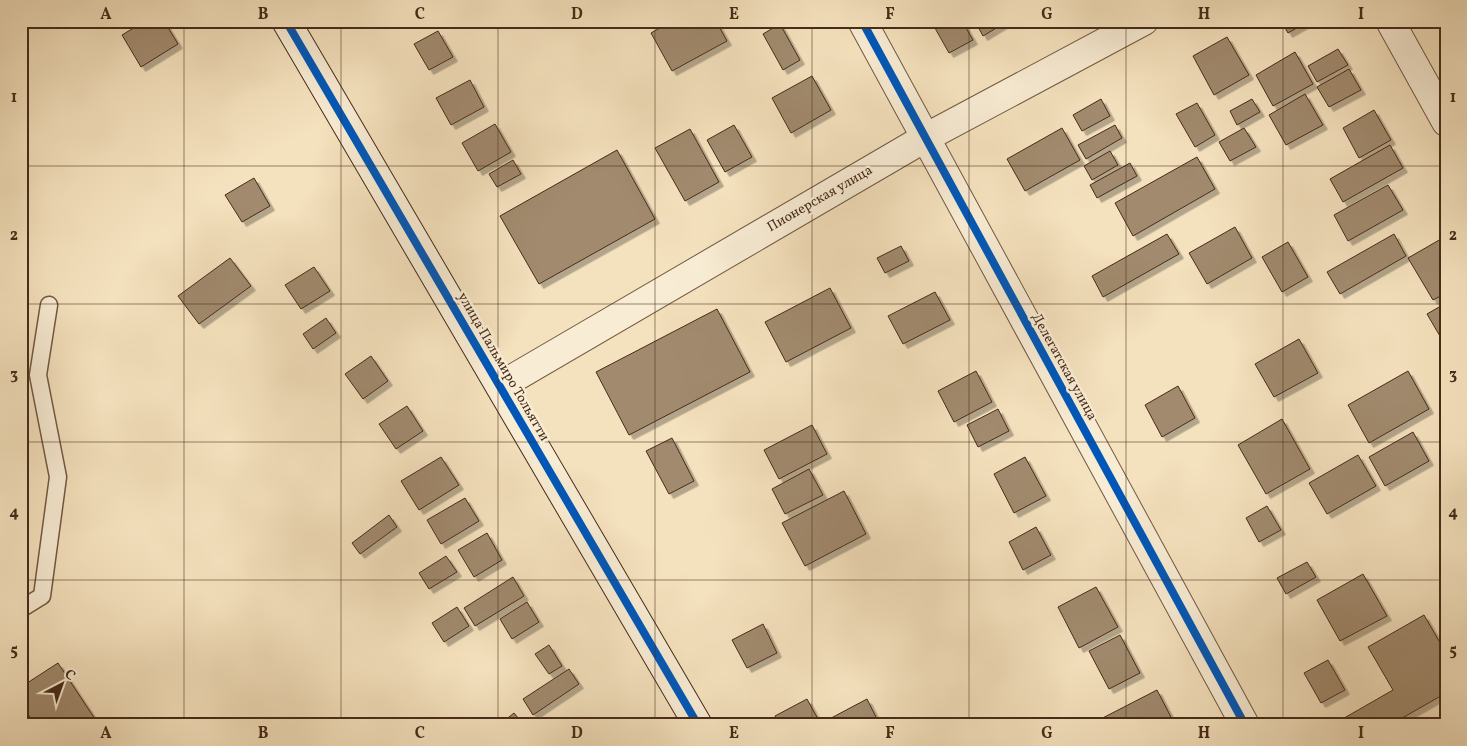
<svg xmlns="http://www.w3.org/2000/svg" width="1467" height="746" font-family="Vollkorn,serif">
  <defs>
    <filter id="shadow"><feDropShadow dx="4.5" dy="4.5" stdDeviation="0" flood-color="#0004"/></filter>
  </defs>
  <rect width="100%" height="100%" fill="#f4e1bd"/>
  <filter id="stains"><feTurbulence type="fractalNoise" baseFrequency=".004" numOctaves="4"/><feColorMatrix values="0 0 0 0 .2 0 0 0 0 .09 0 0 0 0 .02 0 0 0 .5 -.17"/></filter>
  <radialGradient id="worn" r=".72"><stop offset=".6" stop-color="#630" stop-opacity="0"/><stop offset="1" stop-color="#630" stop-opacity=".3"/></radialGradient>
  <g fill="#a18a6e" stroke="#472b18" filter="url(#shadow)">
    <polygon points="145,21 164,21 178,44 141,67 122,35"/>
    <polygon points="672,21 716,21 727,41 672,71 651,33"/>
    <polygon points="931,21 962,21 973,40 949,53"/>
    <polygon points="975,21 1008,21 983,36"/>
    <polygon points="1281,21 1309,21 1288,33"/>
    <polygon points="780,24 800,60 783,70 763,34"/>
    <polygon points="438,31 453,57 429,70 414,44"/>
    <polygon points="1227,37 1249,75 1214,95 1193,56"/>
    <polygon points="1338,49 1348,65 1317,82 1308,66"/>
    <polygon points="1295,52 1313,84 1273,106 1256,75"/>
    <polygon points="1349,69 1361,90 1329,107 1317,87"/>
    <polygon points="812,76 831,110 791,133 772,98"/>
    <polygon points="470,80 484,107 451,125 436,98"/>
    <polygon points="1305,94 1323,125 1286,145 1269,115"/>
    <polygon points="1101,99 1110,116 1082,131 1073,115"/>
    <polygon points="1252,99 1260,112 1237,125 1230,111"/>
    <polygon points="1197,103 1215,135 1195,147 1176,114"/>
    <polygon points="1374,110 1391,140 1359,158 1343,128"/>
    <polygon points="495,124 511,152 478,171 462,143"/>
    <polygon points="734,125 752,157 725,172 707,140"/>
    <polygon points="1115,125 1122,138 1086,159 1078,145"/>
    <polygon points="1062,128 1080,160 1025,191 1007,159"/>
    <polygon points="1244,128 1256,147 1230,161 1219,142"/>
    <polygon points="690,129 719,182 685,201 655,148"/>
    <polygon points="1390,145 1403,168 1343,202 1330,179"/>
    <polygon points="617,150 655,219 539,284 500,216"/>
    <polygon points="1110,151 1118,165 1092,180 1084,166"/>
    <polygon points="1197,157 1215,189 1133,236 1115,203"/>
    <polygon points="513,160 521,174 497,187 489,174"/>
    <polygon points="1130,163 1137,176 1097,198 1090,185"/>
    <polygon points="254,178 270,206 242,222 225,195"/>
    <polygon points="1388,185 1403,210 1348,241 1334,215"/>
    <polygon points="1235,227 1252,258 1207,284 1189,253"/>
    <polygon points="1167,234 1179,254 1103,297 1092,276"/>
    <polygon points="1394,234 1406,256 1340,294 1327,272"/>
    <polygon points="1441,239 1446,248 1446,293 1433,300 1408,258"/>
    <polygon points="1288,242 1308,277 1282,292 1262,257"/>
    <polygon points="901,246 909,261 885,273 877,258"/>
    <polygon points="230,258 251,286 199,324 178,296"/>
    <polygon points="314,267 330,291 301,309 285,285"/>
    <polygon points="830,288 851,328 786,362 765,322"/>
    <polygon points="935,292 950,320 903,344 888,316"/>
    <polygon points="1446,303 1446,342 1444,343 1427,314"/>
    <polygon points="717,309 750,372 629,435 596,372"/>
    <polygon points="326,318 336,333 313,349 303,334"/>
    <polygon points="1299,339 1318,373 1274,397 1255,364"/>
    <polygon points="371,356 388,381 363,399 345,374"/>
    <polygon points="976,371 992,402 954,422 938,391"/>
    <polygon points="1408,371 1429,409 1369,443 1348,405"/>
    <polygon points="1178,386 1195,418 1162,437 1145,405"/>
    <polygon points="407,406 423,431 396,449 379,424"/>
    <polygon points="998,409 1009,431 978,447 967,425"/>
    <polygon points="1282,419 1310,469 1266,494 1238,445"/>
    <polygon points="812,425 827,454 779,479 764,450"/>
    <polygon points="1413,432 1429,461 1385,486 1369,457"/>
    <polygon points="672,438 694,481 669,494 646,451"/>
    <polygon points="1358,455 1376,486 1327,514 1309,483"/>
    <polygon points="441,457 459,485 419,510 401,481"/>
    <polygon points="1025,457 1046,496 1014,513 994,474"/>
    <polygon points="809,469 823,495 785,514 772,489"/>
    <polygon points="844,491 866,534 805,566 782,523"/>
    <polygon points="465,498 479,521 441,544 427,520"/>
    <polygon points="1267,506 1281,530 1259,542 1246,518"/>
    <polygon points="389,515 397,527 360,554 352,543"/>
    <polygon points="1036,527 1051,555 1023,570 1009,542"/>
    <polygon points="487,533 502,560 474,577 458,550"/>
    <polygon points="446,556 457,572 429,589 419,573"/>
    <polygon points="1307,562 1316,577 1286,594 1277,578"/>
    <polygon points="1363,574 1387,616 1340,641 1317,600"/>
    <polygon points="513,577 524,596 475,626 464,608"/>
    <polygon points="1096,587 1118,627 1079,648 1058,607"/>
    <polygon points="527,602 539,622 512,639 500,619"/>
    <polygon points="457,607 469,626 444,642 432,623"/>
    <polygon points="1424,615 1446,653 1446,693 1390,725 1332,725 1393,690 1368,647"/>
    <polygon points="763,624 777,653 747,668 732,640"/>
    <polygon points="1120,635 1140,673 1109,689 1089,651"/>
    <polygon points="549,645 562,666 549,674 535,654"/>
    <polygon points="1328,660 1345,690 1321,703 1304,673"/>
    <polygon points="58,663 99,725 35,725 21,703 21,687"/>
    <polygon points="569,669 579,684 533,715 523,699"/>
    <polygon points="1157,690 1173,721 1167,725 1089,725"/>
    <polygon points="807,699 819,721 813,725 779,725 775,716"/>
    <polygon points="867,699 880,725 818,725"/>
    <polygon points="514,713 524,725 499,725"/>
  </g>
  <g fill="none" stroke-linecap="round" stroke-linejoin="round">
    <defs>
      <polyline id="lane" points="21,609 42,596 58,477 38,375 49,305"/>
      <g id="street">
        <polyline points="862,21 1245,725"/>
        <polyline points="1390,21 1446,122"/>
        <polyline points="500,386 925,138 1144,21"/>
      </g>
      <polyline id="secondary" points="286,21 698,725"/>
    </defs>
    <use href="#lane" stroke="#725841" stroke-width="19"/>
    <use href="#street" stroke="#725841" stroke-width="30"/>
    <use href="#secondary" stroke="#472b18" stroke-width="30"/>
    <use href="#lane" stroke="#f8ecd4" stroke-width="16"/>
    <use href="#street" stroke="#f8ecd4" stroke-width="28"/>
    <use href="#secondary" stroke="#f8ecd4" stroke-width="28"/>
    <defs>
      <g id="cycleway">
        <polyline points="286,21 698,725"/>
        <polyline points="862,21 1245,725"/>
      </g>
    </defs>
    <use href="#cycleway" stroke="#f8ecd4" stroke-width="11"/>
    <use href="#cycleway" stroke="#0057b8" stroke-width="8"/>
  </g>
  <path fill="none" stroke="#472b18" stroke-width="1" stroke-opacity="0.55" d="M184,21V725M341,21V725M498,21V725M655,21V725M812,21V725M969,21V725M1126,21V725M1283,21V725M21,166H1446M21,304H1446M21,442H1446M21,580H1446"/>
  <g text-anchor="middle" dominant-baseline="central" stroke-width="5" stroke-linejoin="round" paint-order="stroke">
    <g font-size="14" fill="#472b18" stroke="#f8ecd4">
      <text transform="translate(820 199) rotate(-30)">Пионерская улица</text>
      <text transform="translate(503 367) rotate(60)">улица Пальмиро Тольятти</text>
      <text transform="translate(1064 367) rotate(61)">Делегатская улица</text>
    </g>
  </g>
  <rect width="1467" height="746" fill="none" stroke="#f4e1bd" stroke-width="55"/>
  <g transform="translate(62 684) rotate(41)" stroke="#f8ecd4" stroke-width="4" paint-order="stroke">
  <path d="M0-4L9 19L0 12L-9 19Z" fill="#472b18"/>
  <text y="-8" font-size="14" font-weight="bold" text-anchor="middle" fill="#472b18">С</text>
  </g>
  <rect x="28" y="28" width="1412" height="690" fill="none" stroke="#472b18" stroke-width="2"/>
  <g font-size="16" text-anchor="middle" font-weight="bold" fill="#472b18">
    <text x="106" y="19">A</text>
    <text x="263" y="19">B</text>
    <text x="420" y="19">C</text>
    <text x="577" y="19">D</text>
    <text x="734" y="19">E</text>
    <text x="890" y="19">F</text>
    <text x="1047" y="19">G</text>
    <text x="1204" y="19">H</text>
    <text x="1361" y="19">I</text>
    <text x="14" y="102">1</text>
    <text x="1453" y="102">1</text>
    <text x="14" y="240">2</text>
    <text x="1453" y="240">2</text>
    <text x="14" y="379">3</text>
    <text x="1453" y="379">3</text>
    <text x="14" y="517">4</text>
    <text x="1453" y="517">4</text>
    <text x="14" y="655">5</text>
    <text x="1453" y="655">5</text>
    <text x="106" y="738">A</text>
    <text x="263" y="738">B</text>
    <text x="420" y="738">C</text>
    <text x="577" y="738">D</text>
    <text x="734" y="738">E</text>
    <text x="890" y="738">F</text>
    <text x="1047" y="738">G</text>
    <text x="1204" y="738">H</text>
    <text x="1361" y="738">I</text>
  </g>
  <rect width="100%" height="100%" filter="url(#stains)"/>
  <rect width="100%" height="100%" fill="url(#worn)"/>
</svg>
